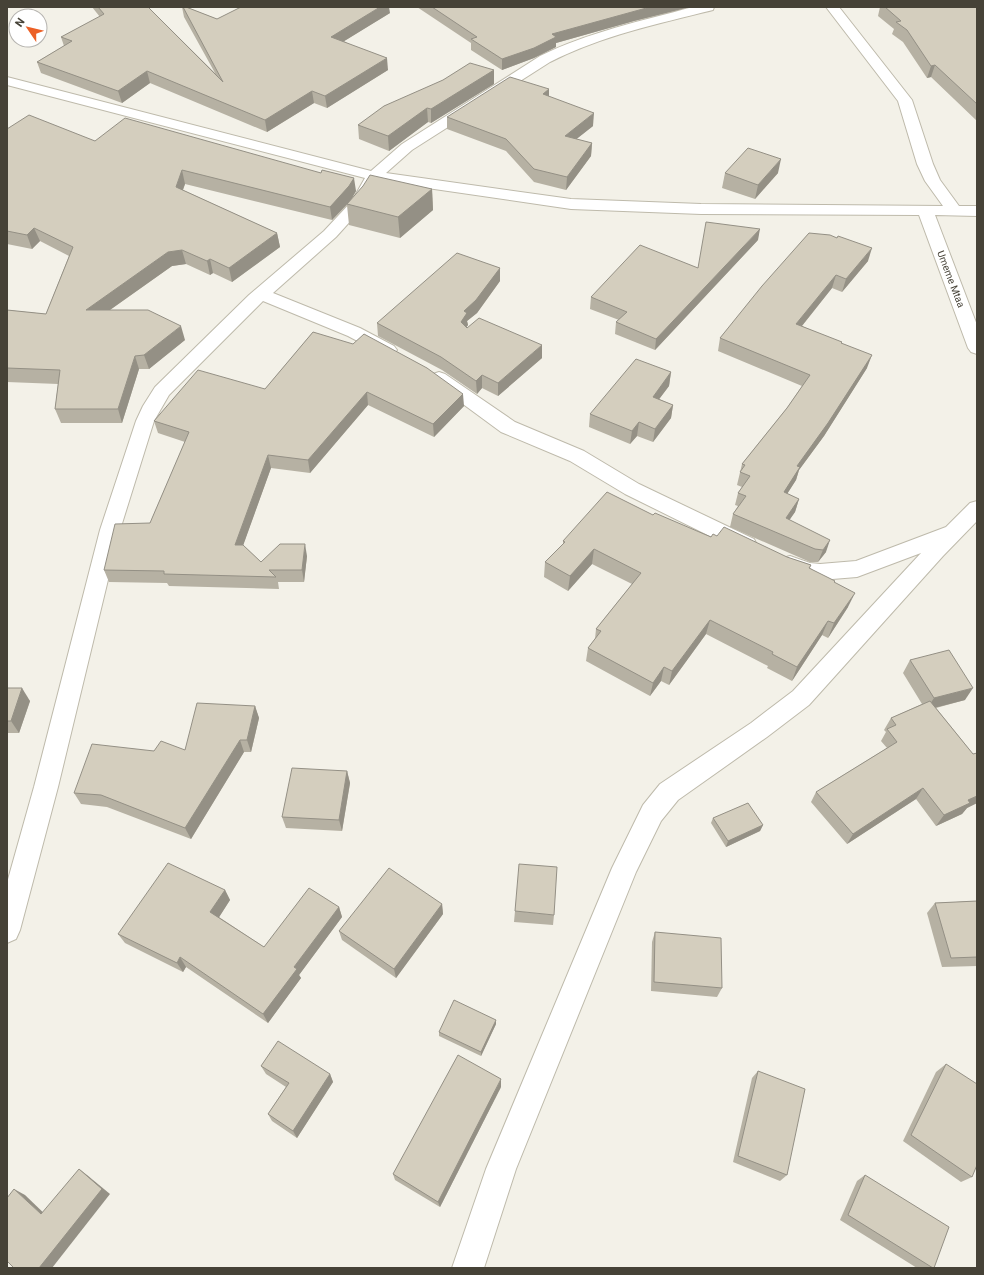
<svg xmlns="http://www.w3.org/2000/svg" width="984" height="1275" font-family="Roboto,sans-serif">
  <rect width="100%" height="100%" fill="#f3f1e8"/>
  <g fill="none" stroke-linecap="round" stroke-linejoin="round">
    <defs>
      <g id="minor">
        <path d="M693,7H714L713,10C657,24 601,36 550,62L412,150L386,173L571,199L701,204L943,206L925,181L917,164L898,101L826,7H839L912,100L933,164L940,180L959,206H977V216L935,215L977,325V354L971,352L968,348L919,215L701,214L571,209L379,181L364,206L336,237L273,293L360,328L394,346L397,350L394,354L388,356L382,354L348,336L263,301L169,395L154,421L120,530L58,787L20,930L16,939L7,943V883L34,787L100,530L136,421L143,406L155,387L249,295L324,231L352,201L365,178L7,85V77L371,171L402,144L540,56C589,32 641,21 693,7Z"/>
        <polygon points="439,372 445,374 515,422 584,451 639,484 754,539 757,545 754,551 747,553 740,551 625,494 570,461 501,432 433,382 430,378 433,374"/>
        <polygon points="977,501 977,521 943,556 809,705 767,737 678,800 661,821 636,872 516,1169 484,1268 452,1268 486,1169 612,868 643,805 660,784 751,723 793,691 921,553 857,577 820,580 809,579 783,570 780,564 783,558 790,556 810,563 820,564 856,561 946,527 970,503"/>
      </g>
    </defs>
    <use href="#minor" stroke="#bebaab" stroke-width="2"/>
    <use href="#minor" fill="#fff" fill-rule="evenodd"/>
  </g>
  <g fill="#b6b1a3">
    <polygon points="92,7 148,7 215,73 184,17 182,7 186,7 217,19 390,13 344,41 388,70 327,108 314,103 267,132 150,83 122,103 41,73 37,62 64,46 61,37 100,17"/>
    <polygon points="417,7 690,7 634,21 556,43 556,47 534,58 502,70 471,50 471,43"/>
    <polygon points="880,7 977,7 977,121 931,77 927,78 903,42 892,34 894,29 878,16"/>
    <polygon points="494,70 494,84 431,123 428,122 389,151 359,139 358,125"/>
    <polygon points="549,89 549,96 593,126 576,139 592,143 591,156 566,190 534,182 506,151 447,129 447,117"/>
    <polygon points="7,129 95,141 356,191 352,198 432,189 433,210 400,238 349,225 347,205 332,220 185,184 183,190 277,233 280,247 232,282 213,273 210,275 186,264 172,266 110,310 185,340 149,369 139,369 122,423 61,423 55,409 58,384 7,382 7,310 46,314 69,256 40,241 32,249 7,244"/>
    <polygon points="725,173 778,173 755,199 722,188"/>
    <polygon points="809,233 868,261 842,292 832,288 802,326 842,344 867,368 824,436 799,470 796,480 787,494 799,499 795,512 789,520 826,552 818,562 810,562 730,527 733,514 738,506 735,505 738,493 742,487 737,485 742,464 787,408 802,386 718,351 720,338"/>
    <polygon points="758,240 655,350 615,334 616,322 619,320 590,309 591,297 698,268"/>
    <polygon points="500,281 477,313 467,321 468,325 466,327 542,358 498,396 482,388 477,394 442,370 378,336 377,323"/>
    <polygon points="313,332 464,406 434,437 368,405 310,473 271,468 243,545 261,562 307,556 304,582 278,582 279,589 169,586 167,583 109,582 104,570 150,523 185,442 158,433 154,421 265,389"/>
    <polygon points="671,372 669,386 659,399 673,405 671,418 653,442 637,436 630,444 589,427 590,414"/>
    <polygon points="653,515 711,537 717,536 787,557 811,565 810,568 834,583 848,607 828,638 822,635 792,681 767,668 768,666 706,634 669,685 661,681 650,696 586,661 588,648 595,639 596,629 632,584 592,564 568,591 544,577 545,562 563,544 563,541"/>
    <polygon points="910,660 965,700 936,708 973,754 977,754 977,803 967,808 962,814 936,826 916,799 847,844 811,802 816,792 887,748 881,741 886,732 884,730 891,718 922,704 903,673"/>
    <polygon points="7,688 30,701 19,733 7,733"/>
    <polygon points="255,706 259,718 251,752 244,752 191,839 107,807 81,804 74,793 185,750"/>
    <polygon points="347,771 350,783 342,831 286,828 282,817"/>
    <polygon points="713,818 763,825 760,831 726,847 711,823"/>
    <polygon points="225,890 230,900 219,917 264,947 339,907 342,917 299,975 301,978 268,1023 186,967 183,972 125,943 118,934"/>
    <polygon points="977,901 977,966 942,967 927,913 935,903"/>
    <polygon points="442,904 443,914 396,978 342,940 339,931"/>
    <polygon points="515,911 554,915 553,925 514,922"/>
    <polygon points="655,932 722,988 717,997 651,991 652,942"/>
    <polygon points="496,1024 481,1056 439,1036 439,1032"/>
    <polygon points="946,1064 972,1177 961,1182 903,1141 936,1072"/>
    <polygon points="261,1066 330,1074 333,1082 297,1138 272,1121 268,1114 286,1087 266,1074"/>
    <polygon points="758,1071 787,1175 780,1181 733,1162 752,1078"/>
    <polygon points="501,1087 440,1207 395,1180 393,1174"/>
    <polygon points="865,1175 934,1268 917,1268 840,1220 857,1181"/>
  </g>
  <g fill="#949085">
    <polygon points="380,7 389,7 390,13 333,48 331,37"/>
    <polygon points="650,7 690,7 634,21 556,43 556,47 534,58 502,70 502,59 552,34"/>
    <polygon points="387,58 388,70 327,108 325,96"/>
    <polygon points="935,65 931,77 927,78 931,66"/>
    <polygon points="494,70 494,84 431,123 431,109"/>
    <polygon points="147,71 150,83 122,103 118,91"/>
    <polygon points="549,89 549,101 543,94"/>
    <polygon points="312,91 314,103 267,132 265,120"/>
    <polygon points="427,108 428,122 389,151 388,136"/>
    <polygon points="594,113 593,126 564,149 565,136"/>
    <polygon points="592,143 591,156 566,190 567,177"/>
    <polygon points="781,159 778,173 755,199 758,185"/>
    <polygon points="182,170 185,184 179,200 176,187"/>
    <polygon points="354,178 356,191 351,200 332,220 330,207"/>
    <polygon points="432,189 433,210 400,238 398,217"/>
    <polygon points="34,228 40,241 32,249 27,235"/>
    <polygon points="760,229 758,240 655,350 656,339"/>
    <polygon points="277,233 280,247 232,282 229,268"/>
    <polygon points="872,248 868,261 842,292 846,279"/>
    <polygon points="182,250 186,264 172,266 90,324 86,310 168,252"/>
    <polygon points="210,259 213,273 210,275 207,261"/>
    <polygon points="500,268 500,281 477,313 467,321 468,325 461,335 461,322 464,311"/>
    <polygon points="836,275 832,288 793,337 796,324"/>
    <polygon points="181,326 185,340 149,369 144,355"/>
    <polygon points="542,345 542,358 498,396 498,383"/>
    <polygon points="872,355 867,368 824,436 799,470 796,480 780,505 784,492 797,466"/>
    <polygon points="135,356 139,369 122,423 118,409"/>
    <polygon points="671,372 669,386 651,410 653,397"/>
    <polygon points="482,375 482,388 477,394 476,381"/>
    <polygon points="367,392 368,405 310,473 308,460"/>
    <polygon points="463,394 464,406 434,437 433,424"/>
    <polygon points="673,405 671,418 653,442 655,429"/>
    <polygon points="639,422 637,436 630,444 632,431"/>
    <polygon points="268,455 271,468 239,557 235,545"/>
    <polygon points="799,499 795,512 782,531 786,518"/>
    <polygon points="830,540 826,552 818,562 823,550"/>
    <polygon points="305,544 307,556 304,582 302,570"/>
    <polygon points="594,549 592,564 568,591 570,576"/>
    <polygon points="855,593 848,607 828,638 834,623"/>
    <polygon points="710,620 706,634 669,685 672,671"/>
    <polygon points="828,621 822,635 792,681 797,667"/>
    <polygon points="664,667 661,681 650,696 653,683"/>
    <polygon points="22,688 30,701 19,733 11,721"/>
    <polygon points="973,688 965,700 926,710 934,698"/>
    <polygon points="255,706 259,718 251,752 247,740"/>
    <polygon points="240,740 244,752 191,839 185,828"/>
    <polygon points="347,771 350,783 342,831 339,820"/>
    <polygon points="923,788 916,799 847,844 853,834"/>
    <polygon points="977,796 977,803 967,808 962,814 936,826 944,815 968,800"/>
    <polygon points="763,825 760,831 726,847 728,841"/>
    <polygon points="225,890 230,900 216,922 210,912"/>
    <polygon points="442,904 443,914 396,978 394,969"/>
    <polygon points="339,907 342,917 299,975 301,978 268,1023 263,1014 294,967"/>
    <polygon points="180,957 186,967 183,972 177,963"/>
    <polygon points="496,1020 496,1024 481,1056 481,1052"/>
    <polygon points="330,1074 333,1082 297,1138 293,1131"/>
    <polygon points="501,1079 501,1087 440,1207 438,1202"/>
    <polygon points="79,1169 87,1175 110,1194 52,1268 39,1268"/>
    <polygon points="14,1189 25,1195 51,1220 41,1214"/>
  </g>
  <g fill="#d4cebe" stroke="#949085">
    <polygon points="98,7 148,7 223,82 183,7 186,7 217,19 241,7 380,7 331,37 387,58 325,96 312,91 265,120 147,71 118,91 37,62 72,41 61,37 104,14"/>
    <polygon points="432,7 650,7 552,34 556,37 534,48 502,59 471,39 477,37"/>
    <polygon points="885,7 977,7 977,104 935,65 931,66 907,30 896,22 901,21"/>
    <polygon points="470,63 494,70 431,109 427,108 388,136 358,125 384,106 443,80"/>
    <polygon points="510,77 549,89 543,94 594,113 565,136 592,143 567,177 534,169 506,139 447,117"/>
    <polygon points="29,115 95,141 125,118 321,173 322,170 354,178 349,186 330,207 182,170 176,187 277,233 229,268 210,259 207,261 182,250 168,252 86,310 148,310 181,326 144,355 135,356 118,409 55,409 60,370 7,368 7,310 46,314 73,247 34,228 27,235 7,231 7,129"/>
    <polygon points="748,148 781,159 758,185 725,173"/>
    <polygon points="370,175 432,189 398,217 347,204 363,186"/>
    <polygon points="706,222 760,229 656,339 616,322 627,312 591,297 640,245 698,268"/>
    <polygon points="809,233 830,235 837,238 838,236 872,248 846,279 836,275 796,324 842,342 841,343 872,355 828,423 797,466 800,467 784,492 799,499 786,518 830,540 823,550 815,549 733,514 746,496 738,493 750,476 740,472 745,465 742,464 787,408 810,375 720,338 762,286"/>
    <polygon points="457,253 500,268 476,300 464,311 467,313 461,322 467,328 479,318 542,345 498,383 482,375 476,381 441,357 377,323"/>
    <polygon points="313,332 353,344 364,334 427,368 463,394 433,424 367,392 308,460 268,455 235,545 243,545 261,562 280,544 305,544 302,570 269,570 276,577 164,574 164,571 104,570 115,524 150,523 189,432 154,421 198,370 265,389"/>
    <polygon points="636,359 671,372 653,397 673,405 655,429 639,422 632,431 590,414"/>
    <polygon points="607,492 653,515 655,513 711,537 713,534 717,536 724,527 787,557 811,565 809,568 835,581 834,582 855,593 834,623 828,621 797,667 772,654 773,652 710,620 672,671 664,667 653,683 588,648 601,631 596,629 641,573 594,549 570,576 545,562 565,542 563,541"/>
    <polygon points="949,650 973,688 934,698 910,660"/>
    <polygon points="7,688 22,688 11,721 7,721"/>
    <polygon points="930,701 973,754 977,753 977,796 968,800 970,803 944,815 923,788 853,834 816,792 897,742 887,729 896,725 891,718"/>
    <polygon points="197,703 255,706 247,740 240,740 185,828 101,795 74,793 92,744 154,751 161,741 185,750"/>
    <polygon points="292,768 347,771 339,820 282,817"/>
    <polygon points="748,803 763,825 728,841 713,818"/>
    <polygon points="168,863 225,890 210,912 264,947 309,888 339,907 294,967 297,969 263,1014 180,957 177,963 118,934"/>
    <polygon points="519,864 557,867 554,915 515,911"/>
    <polygon points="389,868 442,904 394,969 339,931"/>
    <polygon points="977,901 977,957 951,958 935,903"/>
    <polygon points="655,932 721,938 722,988 654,982"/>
    <polygon points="454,1000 496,1020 481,1052 439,1032"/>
    <polygon points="278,1041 330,1074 293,1131 268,1114 289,1083 261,1066"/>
    <polygon points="458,1055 501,1079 438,1202 393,1174"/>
    <polygon points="946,1064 977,1084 977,1165 972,1177 911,1135"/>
    <polygon points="758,1071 805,1089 787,1175 738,1156"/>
    <polygon points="79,1169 102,1189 39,1268 14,1268 7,1261 7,1198 14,1189 41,1214"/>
    <polygon points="865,1175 949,1227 934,1268 933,1268 848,1215"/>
  </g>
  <g text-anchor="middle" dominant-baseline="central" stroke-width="3" stroke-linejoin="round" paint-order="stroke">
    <g font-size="10" fill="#464237" stroke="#fff">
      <text transform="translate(951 279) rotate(69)">Umeme Mtaa</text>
    </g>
  </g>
  <rect width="984" height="1275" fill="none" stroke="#464237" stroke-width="16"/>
  <g transform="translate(28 28) rotate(305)"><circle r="19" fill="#ffffff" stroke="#b5b3af"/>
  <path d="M0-3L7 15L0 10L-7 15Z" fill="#ec6026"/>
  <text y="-6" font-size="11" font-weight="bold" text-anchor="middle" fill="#464237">N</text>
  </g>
</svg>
